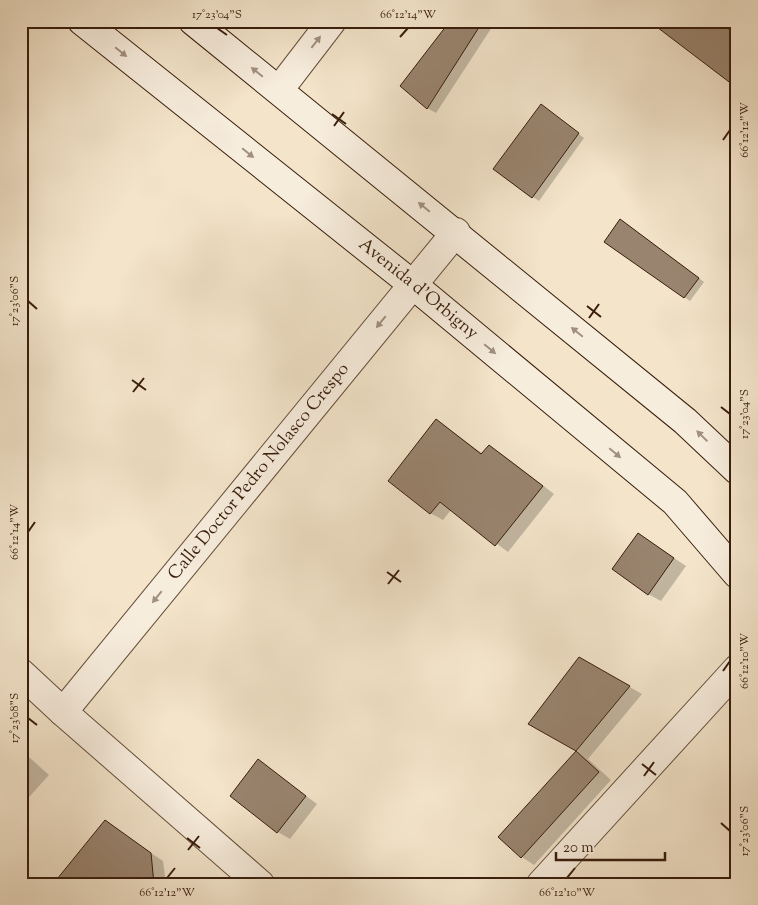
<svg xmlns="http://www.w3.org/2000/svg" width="758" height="905" font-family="'Sorts Mill Goudy',serif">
  <rect width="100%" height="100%" fill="#f3e4ca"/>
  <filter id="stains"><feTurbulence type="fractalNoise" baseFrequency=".004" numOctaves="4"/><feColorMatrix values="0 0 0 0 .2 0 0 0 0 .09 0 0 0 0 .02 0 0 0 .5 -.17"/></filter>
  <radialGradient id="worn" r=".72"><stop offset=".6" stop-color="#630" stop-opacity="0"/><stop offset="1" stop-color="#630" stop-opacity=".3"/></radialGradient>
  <g fill="#0003">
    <polygon points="451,21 496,21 436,113 427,108"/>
    <polygon points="547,110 584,138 539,201 533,197"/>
    <polygon points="627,224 704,282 690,301 684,297"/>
    <polygon points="437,420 483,454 489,446 502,454 554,494 508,552 451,510 443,520 430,513"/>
    <polygon points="650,542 686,566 661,601 648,594"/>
    <polygon points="579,658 642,694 588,759 611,780 534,865 522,857 500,837 578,751 530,723"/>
    <polygon points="21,750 49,775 21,806"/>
    <polygon points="259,761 317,804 290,839 278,832"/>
    <polygon points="105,822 163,861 166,884 60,884"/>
  </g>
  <g fill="#99846f" stroke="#381d0c">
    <polygon points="450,21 483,21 427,109 400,86"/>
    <polygon points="649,21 719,21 737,36 737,88"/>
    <polygon points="541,104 579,133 532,198 493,169"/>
    <polygon points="620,219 699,278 684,298 604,242"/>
    <polygon points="436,419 481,454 489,445 543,486 495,546 440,502 430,514 388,481"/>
    <polygon points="638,533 674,558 648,595 612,569"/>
    <polygon points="579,657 630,686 576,751 528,724"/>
    <polygon points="576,751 599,772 521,858 498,837"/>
    <polygon points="258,759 306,796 277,833 230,796"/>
    <polygon points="105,820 151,853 154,884 53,884"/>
  </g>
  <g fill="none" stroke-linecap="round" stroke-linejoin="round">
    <defs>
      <g id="street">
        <polyline points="279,90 332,21"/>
        <polyline points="21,673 63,712 260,884"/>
        <path id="s1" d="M63,712L456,232"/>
        <polyline points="541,884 737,669"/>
      </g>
      <g id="secondary">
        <path id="s2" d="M82,21L412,284L675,502L737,574"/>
        <polyline points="193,21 685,421 737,470"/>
      </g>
    </defs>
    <use href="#street" stroke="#674f3c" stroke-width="30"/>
    <use href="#secondary" stroke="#381d0c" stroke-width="30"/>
    <use href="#street" stroke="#f7eddd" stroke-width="28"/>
    <use href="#secondary" stroke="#f7eddd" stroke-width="28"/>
  </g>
  <defs><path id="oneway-solid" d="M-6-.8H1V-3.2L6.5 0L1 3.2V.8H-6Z" transform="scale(1.25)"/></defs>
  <g fill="#a18f7f">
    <use href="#oneway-solid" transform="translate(316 42) rotate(-52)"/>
    <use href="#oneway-solid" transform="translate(121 52) rotate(39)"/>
    <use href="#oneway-solid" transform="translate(257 72) rotate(-141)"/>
    <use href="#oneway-solid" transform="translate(248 153) rotate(39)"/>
    <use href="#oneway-solid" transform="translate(424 207) rotate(-141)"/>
    <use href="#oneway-solid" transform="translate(381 322) rotate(129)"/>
    <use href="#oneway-solid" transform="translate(577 332) rotate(-141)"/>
    <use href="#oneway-solid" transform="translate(490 349) rotate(40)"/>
    <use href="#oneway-solid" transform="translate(702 436) rotate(-136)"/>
    <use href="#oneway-solid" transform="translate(615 453) rotate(40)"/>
    <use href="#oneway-solid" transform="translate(157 597) rotate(129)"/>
  </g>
  <path fill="none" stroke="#381d0c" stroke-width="2" d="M217,28L227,35M400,37L408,28M332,114L346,124M334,126L344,112M723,140L730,130M28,301L37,309M587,306L601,317M589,318L599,304M132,380L146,390M133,392L144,378M721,407L730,414M28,532L35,522M387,572L401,582M388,584L399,570M723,671L730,661M28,718L37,725M642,764L656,775M644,776L654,762M721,823L730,831M187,838L200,848M188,850L199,836M167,878L175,868M567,878L575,868"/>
  <g text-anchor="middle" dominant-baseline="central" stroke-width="4.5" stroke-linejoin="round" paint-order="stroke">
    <g font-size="18" fill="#381d0c" stroke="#f7eddd">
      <text stroke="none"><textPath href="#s2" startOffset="430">Avenida d'Orbigny</textPath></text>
      <text stroke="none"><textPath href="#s1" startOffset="310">Calle Doctor Pedro Nolasco Crespo</textPath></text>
    </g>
  </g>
  <rect width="758" height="905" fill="none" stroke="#f3e4ca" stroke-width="55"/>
  <path d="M556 852v8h109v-8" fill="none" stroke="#381d0c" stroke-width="2.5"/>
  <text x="563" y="852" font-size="15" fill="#381d0c" stroke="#f7eddd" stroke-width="4" paint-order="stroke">20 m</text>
  <rect x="28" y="28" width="702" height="850" fill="none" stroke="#381d0c" stroke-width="2"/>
  <g font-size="12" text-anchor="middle" fill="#381d0c">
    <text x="217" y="18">17°23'04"S</text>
    <text x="408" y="18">66°12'14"W</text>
    <text transform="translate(744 130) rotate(-90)" y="4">66°12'12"W</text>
    <text transform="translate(14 301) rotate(-90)" y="4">17°23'06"S</text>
    <text transform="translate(744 414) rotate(-90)" y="4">17°23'04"S</text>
    <text transform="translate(14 532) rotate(-90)" y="4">66°12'14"W</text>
    <text transform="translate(744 661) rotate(-90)" y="4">66°12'10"W</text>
    <text transform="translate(14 718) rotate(-90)" y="4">17°23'08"S</text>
    <text transform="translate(744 831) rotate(-90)" y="4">17°23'06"S</text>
    <text x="167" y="896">66°12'12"W</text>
    <text x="567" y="896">66°12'10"W</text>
  </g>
  <rect width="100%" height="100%" filter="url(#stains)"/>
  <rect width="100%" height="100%" fill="url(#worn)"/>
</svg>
